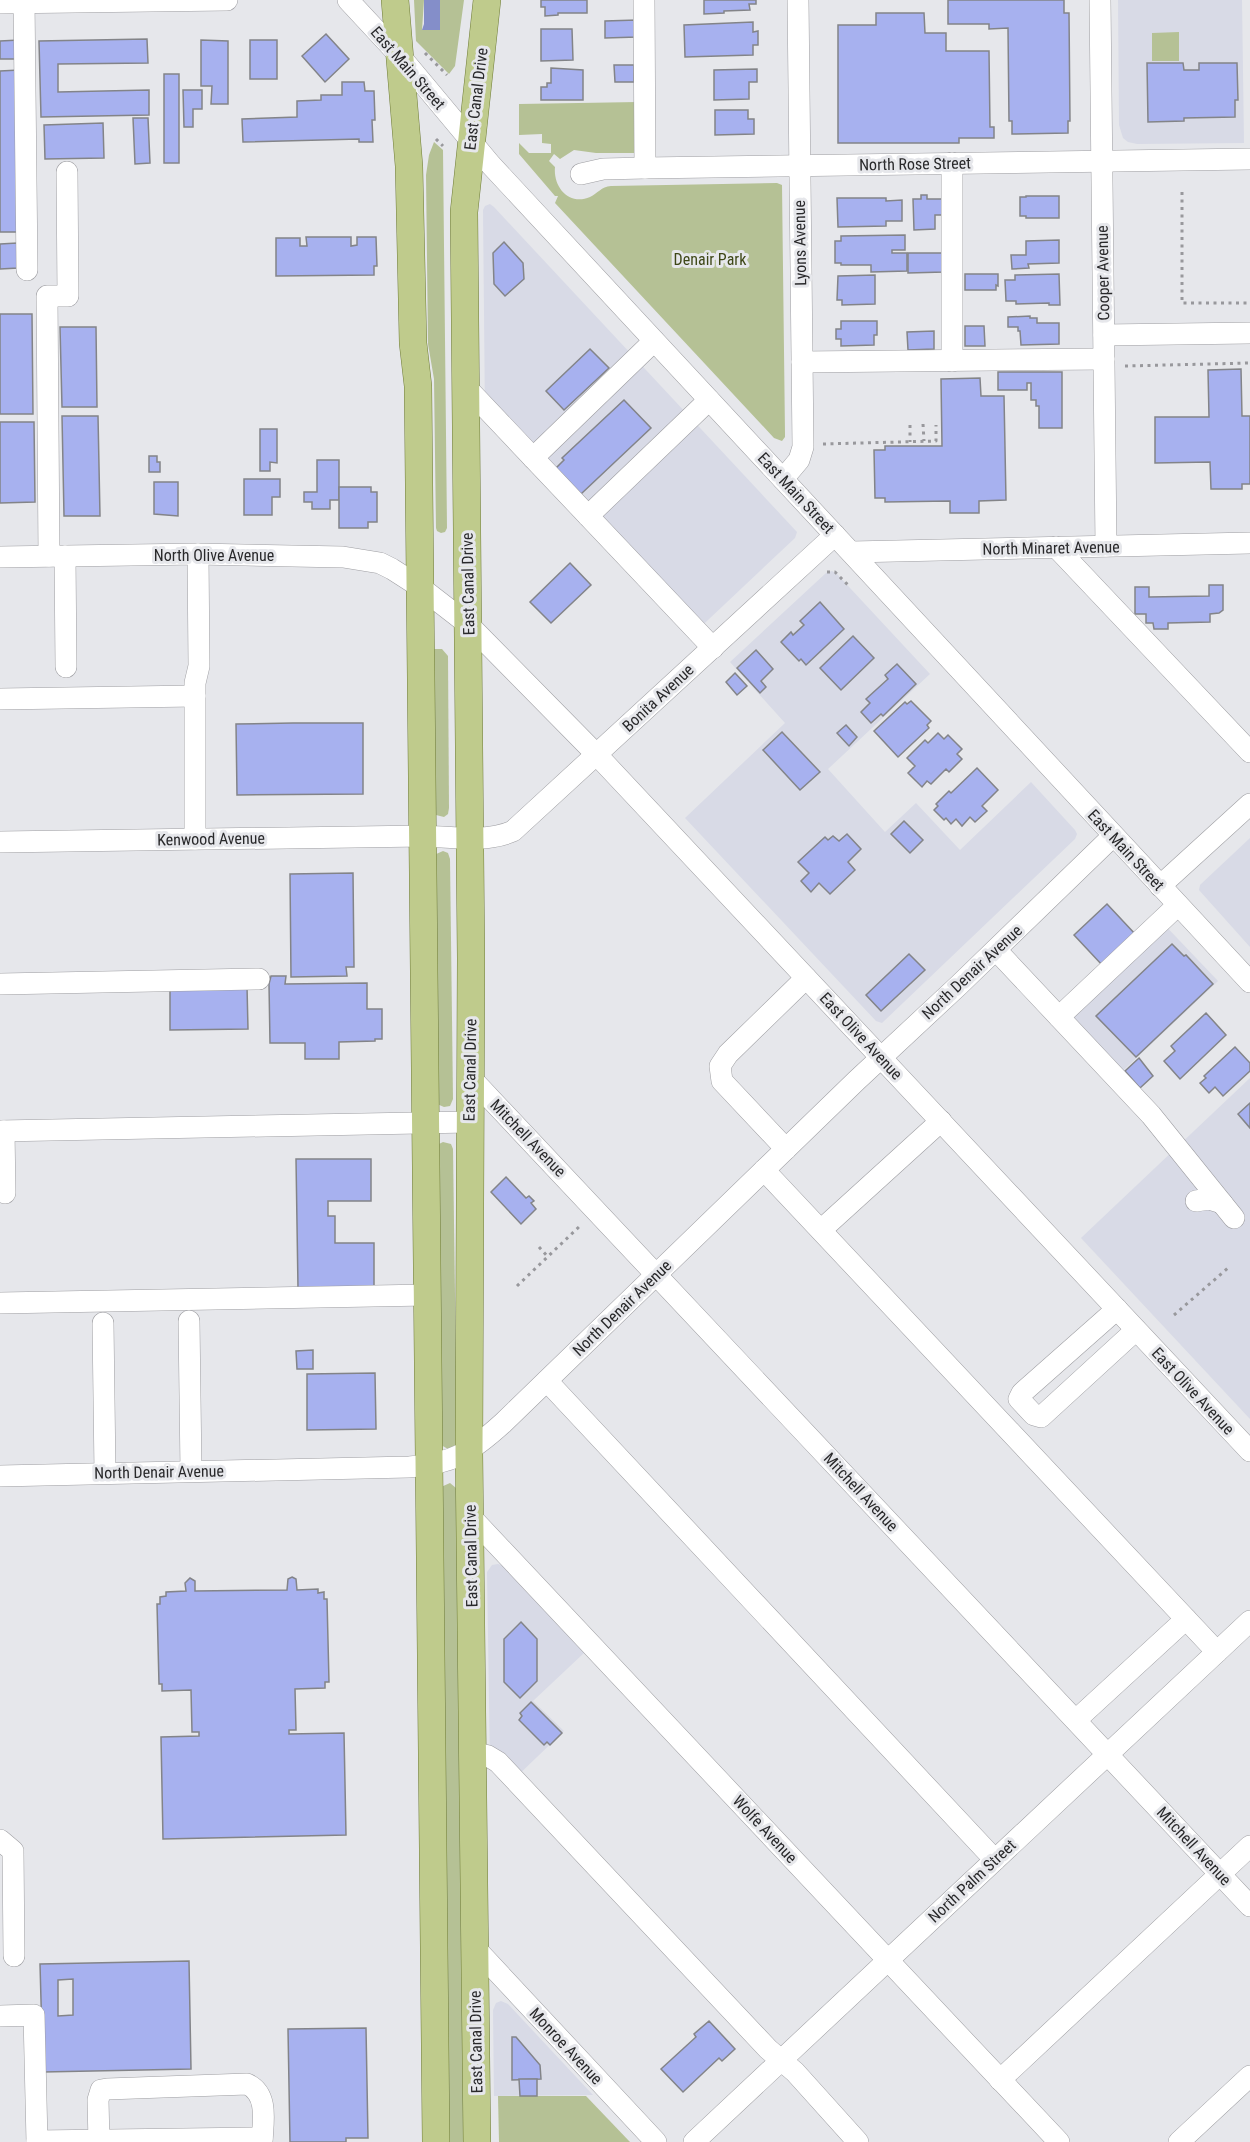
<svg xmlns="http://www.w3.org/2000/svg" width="1250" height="2142" font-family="'Roboto Condensed',sans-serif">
  <rect width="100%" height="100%" fill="#e6e7eb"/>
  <g fill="#d8dae6">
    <polygon points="1118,0 1242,0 1244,143 1137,144 1128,142 1123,138 1119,125"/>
    <polygon points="490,204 494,207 797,532 795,538 691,636 485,415 483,210 485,206"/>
    <polygon points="832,571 837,574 930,674 828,769 885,832 916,803 960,850 1031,782 1075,830 1077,834 1075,839 882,1023 876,1021 685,818 785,723 730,662 826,573"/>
    <polygon points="1250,838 1250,947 1199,890 1200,885"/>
    <polygon points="1158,918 1218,981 1111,1082 1051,1018"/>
    <polygon points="1250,1078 1250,1419 1081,1238"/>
    <polygon points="498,1564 503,1566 584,1653 533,1701 564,1731 509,1784 490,1765 487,1572 492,1565"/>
    <polygon points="501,2001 508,2004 593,2095 494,2096 493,2010 496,2003"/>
  </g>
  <g fill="#b5c195">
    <polygon points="414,0 424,0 422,30 440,30 440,0 464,0 455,66 449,74 416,41"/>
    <polygon points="1179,32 1179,61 1152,61 1152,33"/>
    <path d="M638,102L637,153H596L574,150L560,159L554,154L549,161L555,167C553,187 569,206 590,197C598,193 601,187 611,186L777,183L782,185L785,433V437L782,441L774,438L555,203L558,196H555L519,154V143L529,153H551V144L542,143V134L519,135V104Z"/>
    <polygon points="434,142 443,150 447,528 445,532 441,533 437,531 436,528 434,379 428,344 426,175 429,155"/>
    <polygon points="433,649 442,649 448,656 449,808 448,814 444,817 436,815"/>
    <polygon points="443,851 448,853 450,859 453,1099 450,1106 444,1107 437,1104 434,855"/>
    <polygon points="443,1142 451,1144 453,1149 457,1440 454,1447 448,1449 441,1445 439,1144"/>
    <polygon points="450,1483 456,1488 465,2142 448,2142 441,1487"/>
    <polygon points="498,2096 586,2096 630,2142 499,2142"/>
  </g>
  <polygon fill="#848ec9" points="424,0 440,0 440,30 422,30 424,24"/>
  <g fill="#a7b1ef" stroke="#838488" stroke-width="1.5" fill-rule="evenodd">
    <polygon points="541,0 587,0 587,13 558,13 558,15 545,16 545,7 541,7"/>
    <polygon points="704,0 756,0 756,4 749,4 750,10 724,11 724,13 704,14"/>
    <polygon points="948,0 1064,0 1064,13 1069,13 1070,121 1068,121 1068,133 1012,134 1012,121 1009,121 1008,28 989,29 989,24 948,24"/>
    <polygon points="876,13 924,13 925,33 946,33 946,51 989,51 990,127 994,127 994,138 959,138 959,143 838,143 838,25 876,25"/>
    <polygon points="637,20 637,37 605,38 605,21"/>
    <polygon points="753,22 753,32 758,31 758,45 753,45 753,55 685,57 684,25"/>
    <polygon points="541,29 572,29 573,60 541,61"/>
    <polygon points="326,34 349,59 325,82 302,56"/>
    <polygon points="147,39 148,63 58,64 58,92 149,90 149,115 41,117 39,41"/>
    <polygon points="19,40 19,59 0,59 0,41"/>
    <polygon points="201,40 228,41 228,104 211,104 212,86 201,86"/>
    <rect x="250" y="40" width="27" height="39"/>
    <polygon points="1147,63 1183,63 1184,70 1199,70 1199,63 1237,63 1238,100 1235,100 1235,117 1184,118 1184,121 1148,122"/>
    <polygon points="614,65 634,65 634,82 615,82"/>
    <polygon points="551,68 583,70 583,100 541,100 541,87 547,87 547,83 551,83"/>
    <polygon points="757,69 757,82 749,82 749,99 714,100 714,70"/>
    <polygon points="19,70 23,232 0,232 0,71"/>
    <rect x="164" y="74" width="15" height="89"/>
    <polygon points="342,82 364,82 365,91 374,91 375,120 372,120 373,142 359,142 359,139 243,142 242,119 297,117 297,101 321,100 321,95 342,95"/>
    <polygon points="183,90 202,90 202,109 193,109 193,127 184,127"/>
    <polygon points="715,110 748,110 748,119 754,119 754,134 715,135"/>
    <polygon points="133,118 148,118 150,163 135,164"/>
    <polygon points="103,123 104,158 45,159 44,125"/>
    <polygon points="921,195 927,195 927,199 946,199 946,215 935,215 935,229 914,230 913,199 921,199"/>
    <polygon points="1026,196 1059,196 1059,218 1026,218 1026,216 1020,216 1020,197 1026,197"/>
    <polygon points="837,198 886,198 886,201 902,200 902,221 886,221 886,226 838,227"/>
    <polygon points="905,235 905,250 892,250 892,253 907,253 907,271 871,272 871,265 841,265 841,263 835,263 835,241 841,241 841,236"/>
    <polygon points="306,237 351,237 351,246 357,245 357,237 376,237 377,266 374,266 374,275 276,276 276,238 300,238 300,246 307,246"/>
    <polygon points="1059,240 1059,263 1028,264 1029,268 1012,269 1011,255 1026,255 1026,241"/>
    <polygon points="504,242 523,263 524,279 505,296 494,284 493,253"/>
    <polygon points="17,243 18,268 0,269 0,244"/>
    <polygon points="908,253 943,253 944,272 908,273"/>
    <polygon points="965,274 998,274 998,286 996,285 996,290 965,290"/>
    <polygon points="1059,274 1060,305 1049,305 1049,303 1016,304 1016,301 1006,301 1005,280 1015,280 1015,275"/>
    <polygon points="875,275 875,304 842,305 842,300 837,300 838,276"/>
    <polygon points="0,314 32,314 33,414 0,414"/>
    <polygon points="1030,316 1030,318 1037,318 1037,323 1059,323 1059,344 1021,345 1020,331 1018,331 1018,327 1008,327 1008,317"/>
    <polygon points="841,321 877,321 877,335 874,335 874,345 841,346 841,339 836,339 836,329 841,329"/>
    <polygon points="965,326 984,326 985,346 965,346"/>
    <polygon points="60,327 96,327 97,407 62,407"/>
    <polygon points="934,331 934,349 908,350 907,332"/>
    <polygon points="590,349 609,368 564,410 546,391"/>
    <polygon points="1241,369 1242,416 1250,416 1250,484 1242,484 1242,489 1211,489 1210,462 1155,463 1155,417 1209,417 1208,370"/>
    <polygon points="998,372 1062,372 1062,428 1039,428 1039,406 1036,406 1036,400 1031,400 1031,383 1027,383 1027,390 998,390"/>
    <polygon points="980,378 981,396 1004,396 1006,500 979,501 979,513 950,513 950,501 885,502 885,498 875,498 874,450 885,450 885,446 942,446 941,379"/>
    <polygon points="624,400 651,428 581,494 556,468 564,460 562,458"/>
    <polygon points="62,416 98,416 100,516 64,516"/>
    <polygon points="0,422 34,422 35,502 0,503"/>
    <polygon points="260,429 277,429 277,463 270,462 270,471 260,471"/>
    <polygon points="149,456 157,456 157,462 160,462 160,472 149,472"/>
    <polygon points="317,460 339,460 339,500 330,500 330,509 312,509 312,502 304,502 304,492 317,492"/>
    <polygon points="244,479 280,479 280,497 272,497 272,515 244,515"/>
    <polygon points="154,482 178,482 178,516 154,514"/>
    <polygon points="339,487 371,487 371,492 377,492 377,522 368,522 368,528 339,528"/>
    <polygon points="570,563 591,585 551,623 530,602"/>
    <polygon points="1209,585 1223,585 1223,610 1219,613 1210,614 1210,622 1168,623 1168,629 1154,629 1153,623 1146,623 1146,614 1135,614 1135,587 1149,587 1149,597 1209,596"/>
    <polygon points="820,602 844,629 806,665 801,659 799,661 781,642 791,632 793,635 804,625 800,621"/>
    <polygon points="853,636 874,658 841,690 820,668"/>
    <polygon points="756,650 773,669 761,681 766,687 760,693 737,668"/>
    <polygon points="897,664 916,684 883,716 881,714 871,723 861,712 870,703 866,699 888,679 885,675"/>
    <polygon points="735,673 747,686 737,695 726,682"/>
    <polygon points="911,701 931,721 927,725 929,728 898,757 874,731 905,702 907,704"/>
    <polygon points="293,723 363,723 363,794 237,795 236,724"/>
    <polygon points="846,725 857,737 849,746 837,733"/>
    <polygon points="782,732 820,772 800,790 763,750"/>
    <polygon points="938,733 944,739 948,735 962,749 957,754 962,759 949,772 946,769 931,784 927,781 922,787 908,773 915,766 907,758 925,740 928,743"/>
    <polygon points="977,768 998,790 982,806 987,811 975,822 970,817 962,826 956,819 951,824 946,818 944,820 934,810 938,806 936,804 949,791 951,793"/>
    <polygon points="904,821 923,840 910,853 891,834"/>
    <polygon points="847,834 861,849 848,862 855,870 830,894 819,883 811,892 801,881 809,873 798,862 825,837 828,840 833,836 839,841"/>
    <polygon points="353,873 354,967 346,967 347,976 291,977 290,874"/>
    <polygon points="1107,904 1136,935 1103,966 1074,935"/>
    <polygon points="1172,944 1184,956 1186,955 1213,984 1136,1057 1096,1016"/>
    <polygon points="909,954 925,970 881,1011 866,995"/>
    <polygon points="271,976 286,976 285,984 367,983 367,1009 382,1009 382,1039 375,1039 375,1041 339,1042 339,1059 305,1059 305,1043 270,1043 269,984"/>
    <polygon points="247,986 248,1029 170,1030 170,987"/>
    <polygon points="1206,1013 1226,1035 1180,1079 1164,1061 1175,1051 1171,1046"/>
    <polygon points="1235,1047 1250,1063 1250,1071 1223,1096 1215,1087 1209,1093 1200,1083 1206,1078 1204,1076"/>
    <polygon points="1139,1058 1153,1076 1140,1088 1125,1071"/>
    <polygon points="1250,1103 1250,1128 1238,1114"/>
    <polygon points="296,1159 371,1159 371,1201 328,1201 328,1216 335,1216 335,1243 374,1243 374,1287 298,1288"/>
    <polygon points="506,1177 526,1198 529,1196 534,1201 531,1203 536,1209 521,1224 491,1192"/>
    <polygon points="313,1350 313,1369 297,1369 296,1351"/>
    <polygon points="375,1373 376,1429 307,1430 307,1374"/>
    <polygon points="292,1577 296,1579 297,1590 318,1589 318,1593 324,1592 324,1599 327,1599 329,1682 325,1682 325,1688 295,1689 296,1730 289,1730 289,1734 344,1733 346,1835 163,1839 161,1737 199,1736 199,1732 192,1732 191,1690 162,1691 162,1684 159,1684 157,1604 160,1604 160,1597 166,1596 166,1592 186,1591 185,1583 190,1578 195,1581 195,1591 287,1590 288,1579"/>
    <polygon points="521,1622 537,1639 537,1681 520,1698 504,1682 504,1639"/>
    <polygon points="531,1702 562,1733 550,1745 547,1742 544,1745 519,1720 522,1716 520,1713"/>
    <path d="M189,1961L191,2069L43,2072L40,1964ZM73,1979V2015L58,2016V1980Z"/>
    <polygon points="709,2021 735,2049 722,2061 719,2058 683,2092 661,2069 696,2037 694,2034"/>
    <polygon points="366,2028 368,2138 346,2138 346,2142 290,2142 288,2029"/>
    <polygon points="512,2037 516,2037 540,2065 541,2079 512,2080"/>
    <polygon points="519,2079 537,2079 537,2096 520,2096"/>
  </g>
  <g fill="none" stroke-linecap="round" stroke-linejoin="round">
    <defs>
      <g id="minor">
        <polyline points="24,0 27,270"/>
        <polyline points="348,0 400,56 491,165 1250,982"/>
        <polyline points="644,0 645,168"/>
        <polyline points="1100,0 1106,546"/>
        <polyline points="0,3 227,0"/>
        <polyline points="581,174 603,169 645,168 1250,159"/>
        <polyline points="1104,335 1250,333"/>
        <polyline points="952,361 952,163"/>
        <polyline points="802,362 1104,359"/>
        <polyline points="466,387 713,648"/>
        <polyline points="533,458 654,341"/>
        <polyline points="783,479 799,460 803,447 798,0"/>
        <polyline points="588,516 709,400"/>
        <polyline points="1056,547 1250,752"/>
        <polyline points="852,552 1250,543"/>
        <polyline points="49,556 47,296 68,296 67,172"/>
        <polyline points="65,556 66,667"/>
        <polyline points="0,557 198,554 343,557 380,563 392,569 420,587 469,625 597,755 1250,1451"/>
        <polyline points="0,699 195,696"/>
        <polyline points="195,839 195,683 199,666 198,554"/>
        <path d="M0,842L423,836C452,837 486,843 513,831L835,535"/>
        <polyline points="1160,886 1250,804"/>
        <polyline points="996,950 1151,1115 1234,1218"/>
        <polyline points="0,984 259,979"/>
        <polyline points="1059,1017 1178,905"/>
        <polyline points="471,1078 1250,1906"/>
        <polyline points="0,1131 469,1122"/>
        <polyline points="4,1131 5,1193"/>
        <polyline points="786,1149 722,1081 720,1066 728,1054 806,978"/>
        <polyline points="764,1170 1217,1652"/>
        <polyline points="1196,1201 1209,1199 1222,1203"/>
        <polyline points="821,1230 941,1121"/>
        <polyline points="0,1303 427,1295"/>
        <polyline points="1117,1309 1022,1393 1019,1399 1034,1415 1041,1417 1136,1330"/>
        <polyline points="189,1321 191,1471"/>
        <polyline points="103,1323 105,1473"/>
        <polyline points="547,1381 995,1860"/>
        <path d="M0,1476L409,1467C453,1464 471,1452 503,1423L856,1081L959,985L1113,836"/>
        <polyline points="470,1516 1059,2142"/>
        <polyline points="1076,1720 1186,1619"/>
        <polyline points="473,1752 488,1756 498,1762 768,2049 795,2072 858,2142"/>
        <polyline points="0,1840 13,1851 14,1956"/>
        <polyline points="476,1949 656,2142"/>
        <polyline points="0,2016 34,2015 37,2142"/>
        <polyline points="1000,2080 1250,1846"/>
        <polyline points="37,2141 262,2138"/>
        <path d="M99,2142L98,2100L101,2090L107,2089L247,2084C269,2094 263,2122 262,2142"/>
        <polyline points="694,2142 1250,1621"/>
        <polyline points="1179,2142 1250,2076"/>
      </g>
      <g id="major">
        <polyline points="395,0 409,166 413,343 418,386 436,2142"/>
        <polyline points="477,2142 469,1451 471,958 464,212 487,0"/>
      </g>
    </defs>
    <use href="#minor" stroke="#9e9ea2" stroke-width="22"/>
    <use href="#major" stroke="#6f7c38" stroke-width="28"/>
    <g stroke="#98989c" stroke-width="3" stroke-dasharray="3 4.5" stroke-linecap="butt">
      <polyline points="425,53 447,75"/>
      <polyline points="436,139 443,146"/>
      <polyline points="1182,192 1182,303 1250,303"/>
      <polyline points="1125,366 1250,363"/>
      <polyline points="923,424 924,441"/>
      <polyline points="910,425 910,442"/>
      <polyline points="823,444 936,441 936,425"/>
      <polyline points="827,572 835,572 850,587"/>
      <polyline points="539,1247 548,1257"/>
      <polyline points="517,1286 582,1224"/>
      <polyline points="1174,1315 1228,1268"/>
    </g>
    <use href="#minor" stroke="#fff" stroke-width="21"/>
    <use href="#major" stroke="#bfcb8c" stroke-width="27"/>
  </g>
  <g text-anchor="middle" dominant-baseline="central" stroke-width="6" stroke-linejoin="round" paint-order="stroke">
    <g font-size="16" fill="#29292b" stroke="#e6e7eb">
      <text transform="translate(408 68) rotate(49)">East Main Street</text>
      <text transform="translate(476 99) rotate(-83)">East Canal Drive</text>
      <text transform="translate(915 164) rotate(-1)">North Rose Street</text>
      <text transform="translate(800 243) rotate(-91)">Lyons Avenue</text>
      <text transform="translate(1103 273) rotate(-91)">Cooper Avenue</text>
      <text transform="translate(796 493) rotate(47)">East Main Street</text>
      <text transform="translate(1051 548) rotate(-1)">North Minaret Avenue</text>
      <text x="214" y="555">North Olive Avenue</text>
      <text transform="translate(468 584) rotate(-91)">East Canal Drive</text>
      <text transform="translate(658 698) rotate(-43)">Bonita Avenue</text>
      <text transform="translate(211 839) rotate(-1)">Kenwood Avenue</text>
      <text transform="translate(1126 850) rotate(47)">East Main Street</text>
      <text transform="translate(972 972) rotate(-43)">North Denair Avenue</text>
      <text transform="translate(861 1036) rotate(47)">East Olive Avenue</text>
      <text transform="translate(470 1070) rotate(-89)">East Canal Drive</text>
      <text transform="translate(528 1138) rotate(46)">Mitchell Avenue</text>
      <text transform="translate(622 1308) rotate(-44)">North Denair Avenue</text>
      <text transform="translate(1193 1391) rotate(47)">East Olive Avenue</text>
      <text transform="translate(159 1472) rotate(-1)">North Denair Avenue</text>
      <text transform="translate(861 1492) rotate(47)">Mitchell Avenue</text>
      <text transform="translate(471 1556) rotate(-91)">East Canal Drive</text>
      <text transform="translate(765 1829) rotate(47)">Wolfe Avenue</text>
      <text transform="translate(1194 1846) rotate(47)">Mitchell Avenue</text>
      <text transform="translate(972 1881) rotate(-43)">North Palm Street</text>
      <text transform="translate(476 2042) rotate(-91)">East Canal Drive</text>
      <text transform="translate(566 2046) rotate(47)">Monroe Avenue</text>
    </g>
    <g font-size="16" fill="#3e4717" stroke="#e6e7eb">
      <text x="710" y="259">Denair Park</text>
    </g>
  </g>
</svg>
